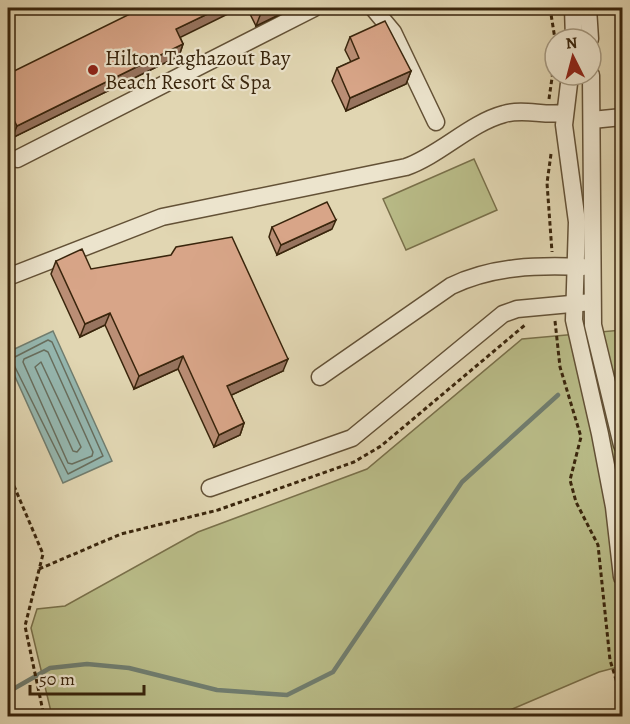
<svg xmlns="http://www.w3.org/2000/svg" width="630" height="724" font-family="Alegreya,serif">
  <rect width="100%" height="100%" fill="#e1d6b2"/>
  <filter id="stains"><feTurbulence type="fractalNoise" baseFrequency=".00333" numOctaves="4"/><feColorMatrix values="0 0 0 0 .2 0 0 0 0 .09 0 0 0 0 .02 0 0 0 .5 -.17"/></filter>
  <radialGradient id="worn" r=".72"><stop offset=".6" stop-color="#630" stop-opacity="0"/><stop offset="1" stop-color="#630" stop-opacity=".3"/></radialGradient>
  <g fill="#b9bc88" stroke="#79704a" stroke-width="1.5">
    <polygon points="474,159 497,210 406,250 383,199"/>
    <polygon points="622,330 622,666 599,672 496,716 52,716 31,628 37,609 65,606 198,532 367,469 522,339"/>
  </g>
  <polygon fill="#95b8b1" stroke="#707d6f" stroke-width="1.5" points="53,331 112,461 63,483 8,361 8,352"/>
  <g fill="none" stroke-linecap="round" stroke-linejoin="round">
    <g stroke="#676e5e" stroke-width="1.5">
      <polygon points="48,340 52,342 103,456 68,474 11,359"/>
      <polygon points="44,350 48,352 93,452 92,456 72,464 68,463 23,362 24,359"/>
      <polygon points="41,362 81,447 77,452 73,451 35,367"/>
    </g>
    <g stroke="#707d6f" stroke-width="4.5">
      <polyline points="619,356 622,354"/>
      <polyline points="8,692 50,668 87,664 129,668 217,690 287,695 333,672 462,482 558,395"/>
    </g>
    <defs>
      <g id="minor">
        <polyline points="373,8 393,32 436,122"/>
        <polyline points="573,8 574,39"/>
        <polyline points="588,8 590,39"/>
        <polyline points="570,75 564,125 577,222 574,320 600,434 614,507 622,577"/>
        <polyline points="591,75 593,325 622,445"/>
        <polyline points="592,120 622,117"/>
        <polyline points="17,159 314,8"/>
        <path d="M8,277L162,217L406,167C440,155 470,123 504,114C524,108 543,116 563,113"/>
        <path d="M320,377L451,286C493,266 537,265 583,267"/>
        <polyline points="210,488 352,438 503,314 517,309 592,302"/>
      </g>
    </defs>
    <use href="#minor" stroke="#635136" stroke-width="19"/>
    <g stroke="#39250c" stroke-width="3" stroke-dasharray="4.5 3" stroke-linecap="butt">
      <polyline points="550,8 555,39"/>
      <polyline points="549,99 555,57"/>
      <polyline points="551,154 547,183 552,252"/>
      <polyline points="555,321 560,367 581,437 570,480 576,502 598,545 610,660 622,699"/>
      <polyline points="8,472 43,554 25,626 44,716"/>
      <polyline points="39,569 121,534 218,510 354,462 381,446 525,325"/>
    </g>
    <use href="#minor" stroke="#ece4cd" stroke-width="16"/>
  </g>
  <g fill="#ba8e75" stroke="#39250c" stroke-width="1.5">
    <polygon points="247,8 293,8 256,26"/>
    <polygon points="180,37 183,44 179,56 12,138 8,129 8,74"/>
    <polygon points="350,37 411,71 406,84 346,111 332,81 337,68 351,62 345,50"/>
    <polygon points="272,227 332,229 277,255 269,237"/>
    <polygon points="56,261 91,269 283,371 231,395 244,423 240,435 214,447 178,369 134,389 105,325 80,337 51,274"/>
  </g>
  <g fill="#97745f" stroke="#39250c" stroke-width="1.5">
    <polygon points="220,8 240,8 171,42 176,29"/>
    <polygon points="272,8 293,8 256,26 261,13"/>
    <polygon points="183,44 179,56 12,138 17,126"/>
    <polygon points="411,71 406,84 346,111 350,98"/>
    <polygon points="336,220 332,229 277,255 281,245"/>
    <polygon points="110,313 105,325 80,337 85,324"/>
    <polygon points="183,356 178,369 134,389 139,376"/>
    <polygon points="288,359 283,371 223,399 227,386"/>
    <polygon points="244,423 240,435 214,447 219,435"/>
  </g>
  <g fill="#d8a588" stroke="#39250c" stroke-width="1.5">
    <polygon points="142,8 220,8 176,29 183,44 17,126 8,108 8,74"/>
    <polygon points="258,8 272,8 261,13"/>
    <polygon points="385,21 411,71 350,98 337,68 359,58 350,37"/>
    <polygon points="327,202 336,220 281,245 272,227"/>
    <polygon points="232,237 288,359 227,386 244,423 219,435 183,356 139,376 110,313 85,324 56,261 82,249 91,269 171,255 176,247"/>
  </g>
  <circle fill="#8f2418" stroke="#ece4cd" stroke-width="2" cx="93" cy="70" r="6"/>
  <g text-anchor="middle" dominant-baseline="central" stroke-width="4.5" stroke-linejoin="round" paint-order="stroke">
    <g font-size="21" fill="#39250c" stroke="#ece4cd" text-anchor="start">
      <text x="105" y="58">Hilton Taghazout Bay<tspan x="105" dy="24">Beach Resort &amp; Spa</tspan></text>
    </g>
  </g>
  <rect width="630" height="724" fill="none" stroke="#e1d6b2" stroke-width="30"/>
  <rect x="9" y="9" width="612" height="706" fill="none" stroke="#39250c" stroke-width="3"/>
  <rect x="15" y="15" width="600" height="694" fill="none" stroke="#39250c" stroke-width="1.5"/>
  <g transform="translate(573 57) rotate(354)"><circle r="28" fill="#ece4cd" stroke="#a49880" stroke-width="1.5"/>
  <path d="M0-4.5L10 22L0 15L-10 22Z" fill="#8f2418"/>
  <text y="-9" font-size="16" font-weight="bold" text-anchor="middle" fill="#39250c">N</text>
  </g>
  <path d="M30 685v9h114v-9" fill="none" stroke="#39250c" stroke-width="3"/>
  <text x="39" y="685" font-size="18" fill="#39250c" stroke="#ece4cd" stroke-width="4.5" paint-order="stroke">50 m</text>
  <rect width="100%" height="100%" filter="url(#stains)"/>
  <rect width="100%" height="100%" fill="url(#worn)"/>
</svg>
